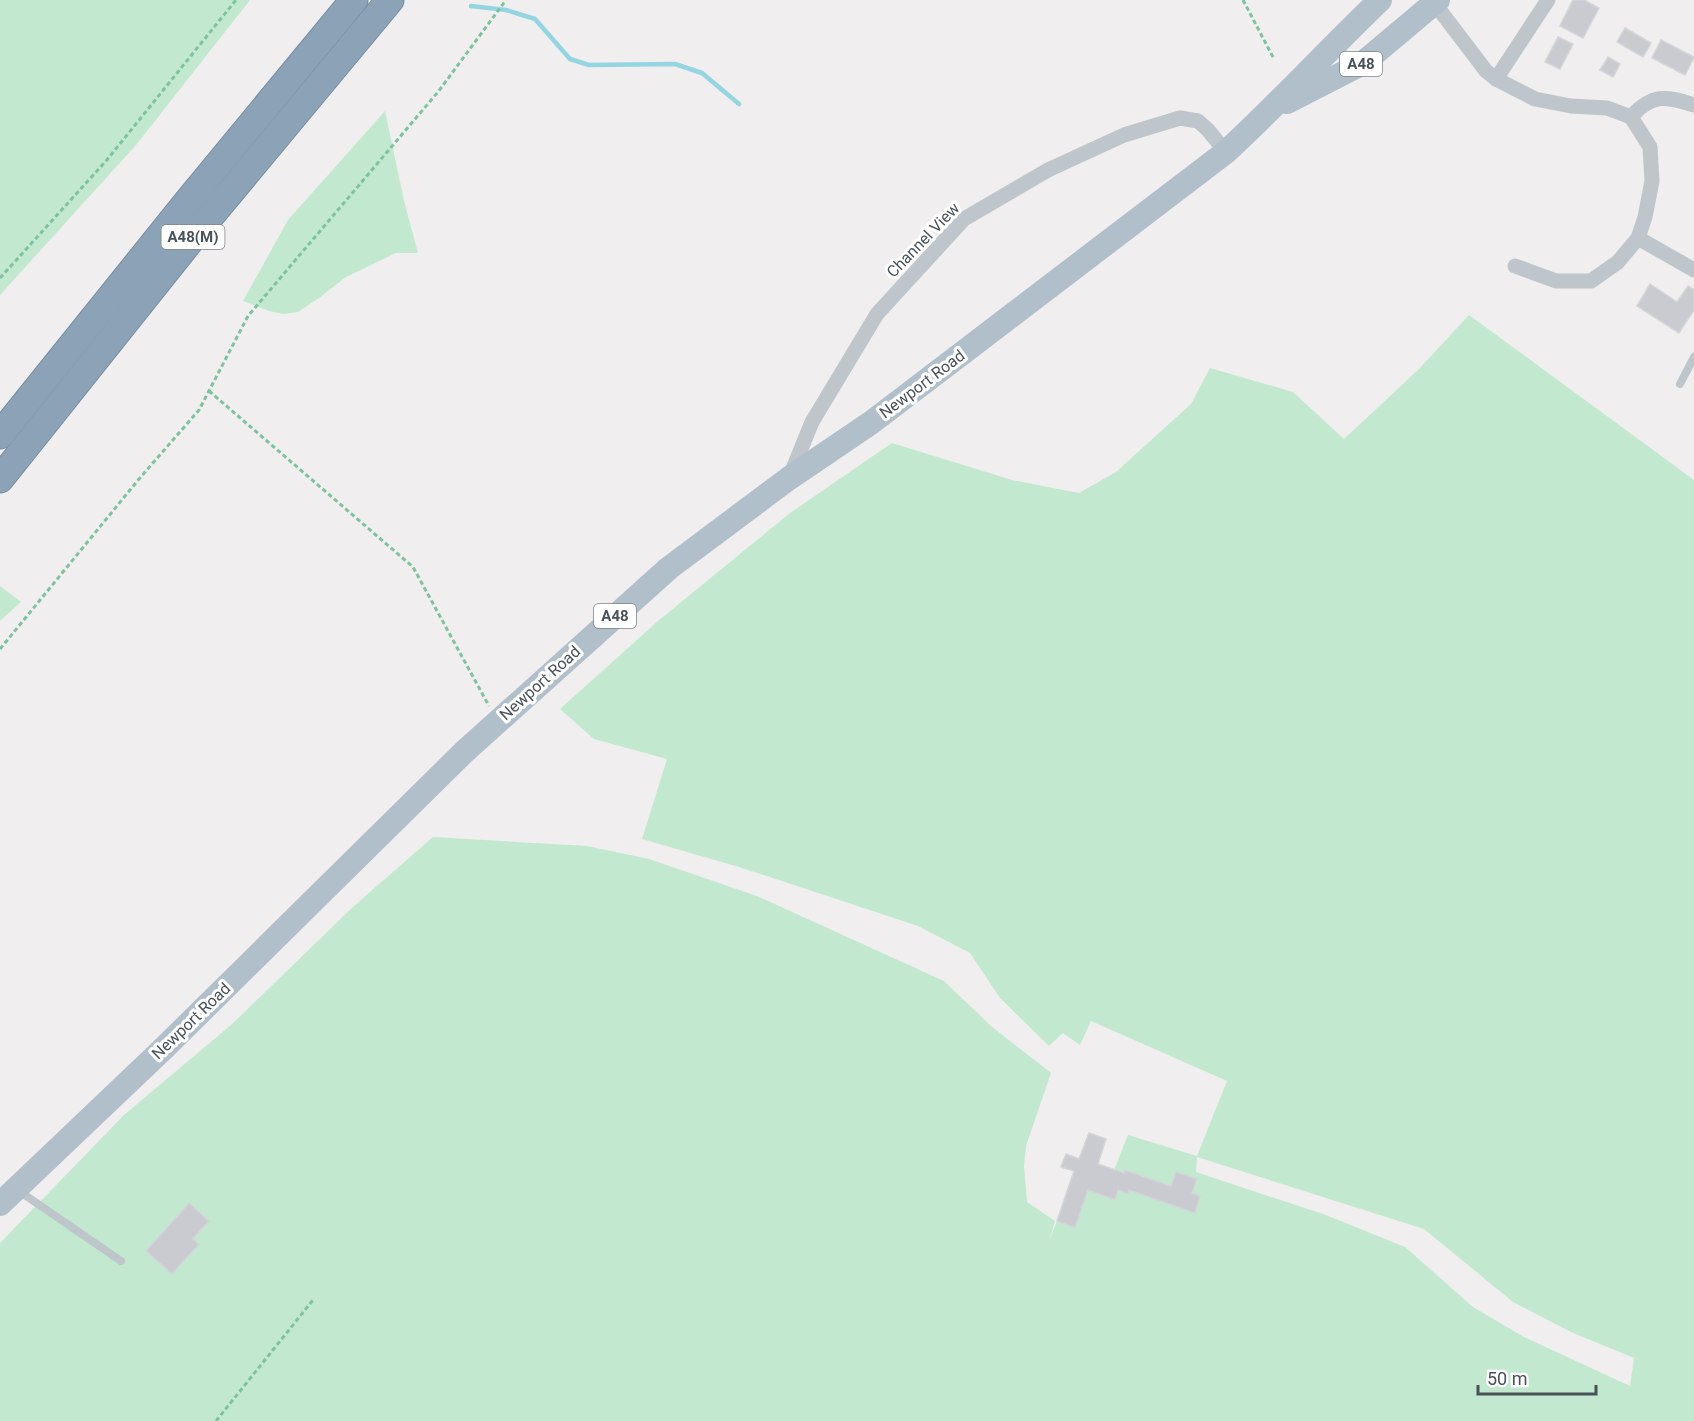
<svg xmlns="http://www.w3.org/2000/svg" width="1694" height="1421" font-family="Roboto,sans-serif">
  <rect width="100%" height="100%" fill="#f0eeee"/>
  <g fill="#c2e9cf" fill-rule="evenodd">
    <polygon points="0,0 250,0 136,145 0,295"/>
    <polygon points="385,111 404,201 418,253 396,253 346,277 319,298 298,312 283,314 269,311 243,301 288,220"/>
    <path d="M1469,315L1694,480V1421H0V1243L124,1115L231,1025L354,906L433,837L587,846L649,859L757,896L944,981L991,1026L1051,1073L1026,1146L1024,1166L1027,1202L1055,1221L1049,1241L1057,1221L1075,1227L1088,1190L1114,1200L1118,1190L1127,1194L1129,1190L1195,1212L1200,1196L1192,1193L1196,1179L1177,1172L1171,1186L1114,1170L1128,1135L1197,1156L1227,1081L1091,1021L1080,1045L1063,1033L1049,1046L1000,998L970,953L918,926L739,867L642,839L667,759L594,739L560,709L658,621L790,513L892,443L1012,480L1079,493L1116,472L1191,404L1210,368L1293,392L1344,439L1419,369ZM1197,1157L1424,1229L1513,1302L1571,1332L1634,1358L1630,1386L1524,1337L1473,1307L1405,1247L1326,1215L1196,1172Z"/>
    <polygon points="0,586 21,602 0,621"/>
  </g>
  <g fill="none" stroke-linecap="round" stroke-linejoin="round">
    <polyline stroke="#94d5e1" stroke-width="4.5" points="471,6 506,10 535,19 570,59 589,65 675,64 702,73 739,104"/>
  </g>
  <g fill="#c9cbd0" stroke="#d3d5d9" stroke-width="1.5">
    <polygon points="1573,0 1584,0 1599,8 1583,38 1560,26"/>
    <polygon points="1625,28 1651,43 1643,57 1617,42"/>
    <polygon points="1558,37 1573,44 1560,69 1545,62"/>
    <polygon points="1661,40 1694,57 1685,75 1652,58"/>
    <polygon points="1608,57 1620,64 1613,77 1600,70"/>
    <polygon points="1650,284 1677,302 1688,286 1694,290 1694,310 1679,333 1637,306"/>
    <polygon points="1089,1133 1106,1139 1098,1164 1124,1173 1125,1170 1171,1186 1176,1172 1197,1179 1192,1193 1200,1196 1195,1213 1129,1190 1128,1194 1118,1190 1115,1200 1088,1190 1075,1228 1057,1221 1074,1171 1061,1167 1066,1154 1079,1159"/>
    <polygon points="189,1203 209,1221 193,1239 199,1244 172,1274 146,1251"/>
  </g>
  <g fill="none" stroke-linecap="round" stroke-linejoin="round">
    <defs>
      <g id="motorway">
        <polyline points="0,435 188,201 354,0"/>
        <polyline points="0,479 193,237 390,0"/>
      </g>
    </defs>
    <use href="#motorway" stroke="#778ea3" stroke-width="29"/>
    <g stroke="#7ec39d" stroke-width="3" stroke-dasharray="4.5 3" stroke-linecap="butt">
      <polyline points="1243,0 1274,59"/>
      <polyline points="0,278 106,161 236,0"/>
      <polyline points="209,391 413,567 489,706"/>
      <polyline points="0,649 139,479 199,410 248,316 438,92 506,0"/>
      <polyline points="216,1421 313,1300"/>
    </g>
    <g stroke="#bec6cb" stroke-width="8">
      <polyline points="1680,384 1694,357"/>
      <polyline points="19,1191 121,1261"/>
    </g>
    <g stroke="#bec6cb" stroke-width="15">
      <path d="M1432,0L1486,71L1496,79L1535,99L1571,106L1607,108L1631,117C1652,93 1666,96 1694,105"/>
      <polyline points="1496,79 1548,0"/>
      <polyline points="1638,238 1694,270"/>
      <polyline points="1515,266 1556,281 1591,281 1618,262 1638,238 1645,217 1652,181 1650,147 1631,117"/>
      <polyline points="790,476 812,422 877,314 964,219 1048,170 1124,135 1180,118 1198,121 1208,130 1226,152"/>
    </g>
    <g stroke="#b1bfca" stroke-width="24">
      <polyline points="1287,102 1363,63 1438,0"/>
      <path d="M0,1204L163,1049L464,752L669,568L788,479L872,422L1226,152C1279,103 1328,50 1380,0"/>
    </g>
    <use href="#motorway" stroke="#8ca3b7" stroke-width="27"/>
  </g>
  <g text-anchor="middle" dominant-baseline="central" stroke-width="6" stroke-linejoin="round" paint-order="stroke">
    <g fill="#fff" stroke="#80868b" stroke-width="1.5">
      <rect x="1340" y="52" width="42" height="24" rx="4.5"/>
      <rect x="161.5" y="225" width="63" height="24" rx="4.5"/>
      <rect x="594" y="604" width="42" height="24" rx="4.5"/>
    </g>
    <g font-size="15" font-weight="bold" fill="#495259">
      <text x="1361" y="64">A48</text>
      <text x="193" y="237">A48(M)</text>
      <text x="615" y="616">A48</text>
    </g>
    <g font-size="16" fill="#495259" stroke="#fff">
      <text transform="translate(923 240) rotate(-46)">Channel View</text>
      <text transform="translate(922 384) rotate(-37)">Newport Road</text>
      <text transform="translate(540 683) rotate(-42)">Newport Road</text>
      <text transform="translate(191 1021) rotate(-44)">Newport Road</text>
    </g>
  </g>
  <path d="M1478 1385v9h118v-9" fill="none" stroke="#495259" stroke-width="3"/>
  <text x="1487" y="1385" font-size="18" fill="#495259" stroke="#ffffff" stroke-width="4.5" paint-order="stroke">50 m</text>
</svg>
